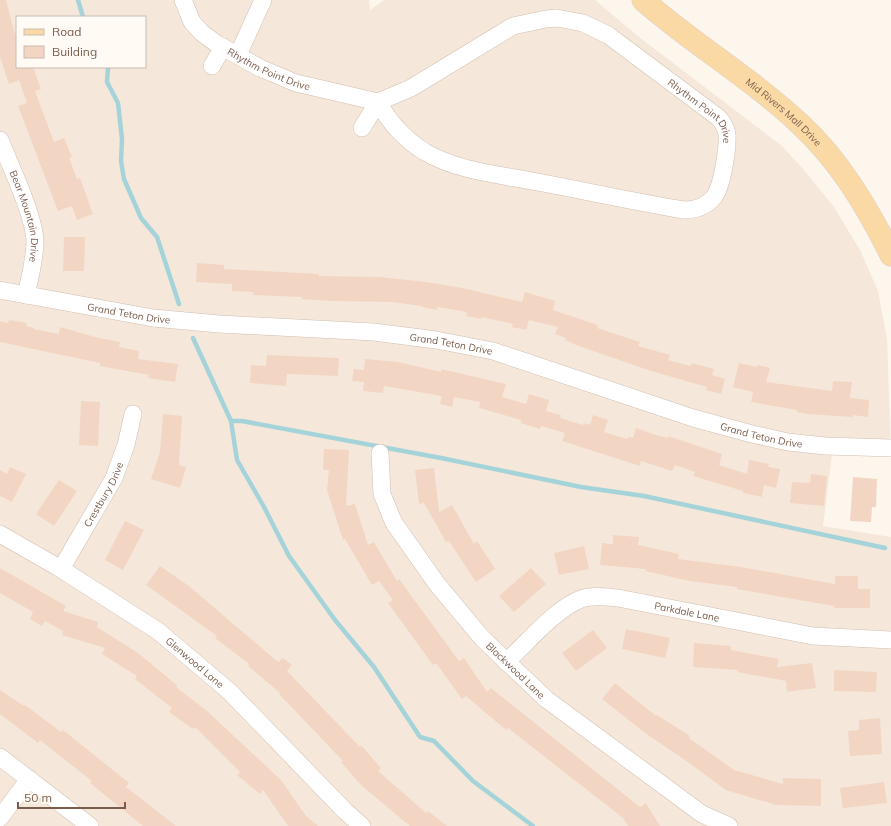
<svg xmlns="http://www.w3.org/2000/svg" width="891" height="826" font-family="Mulish,sans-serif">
  <rect width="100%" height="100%" fill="#fdf6ec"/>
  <path fill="#f5e8da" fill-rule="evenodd" d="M0,0H369L370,10L384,0H595L639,37L782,146L804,170L834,207L860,250L878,291L887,339L891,448L832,454L823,526L891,537V826H0ZM17,17H145V67H17Z"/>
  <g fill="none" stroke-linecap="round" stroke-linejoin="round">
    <g stroke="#a5d3da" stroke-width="4.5">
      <polyline points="78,0 83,17"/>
      <polyline points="108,67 107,82 118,103 122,139 121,161 124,179 141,218 157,237 179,304"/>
      <polyline points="193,338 231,421 237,460 264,507 289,556 335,620 374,667 420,737 434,741 473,781 533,826"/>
      <polyline points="231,421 242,421 441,458 581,487 644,496 885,548"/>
    </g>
  </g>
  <g fill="#f3d5c3">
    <polygon points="0,0 6,0 15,34 17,33 17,67 33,67 41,89 35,91 54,142 64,138 72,157 69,158 77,179 80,178 93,214 77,220 72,206 58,211 18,106 27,103 19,80 9,84 0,57"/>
    <polygon points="64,237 85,237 84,271 63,271"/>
    <polygon points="197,263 224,265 224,269 319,274 319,276 379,277 426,282 462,288 522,302 525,292 555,301 553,310 598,325 597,328 640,342 638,346 670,355 668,360 690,366 692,363 714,369 712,375 725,379 721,394 706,390 707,387 651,371 576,345 565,340 566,338 555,334 558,327 529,320 526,330 512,327 513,324 481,317 481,319 466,316 467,312 437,307 437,310 422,307 422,306 392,302 330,301 302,299 302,297 253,295 253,292 232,291 232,284 196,282"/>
    <polygon points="9,320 27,323 26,326 34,328 34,329 59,334 60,327 95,337 120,342 119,347 139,351 138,359 178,364 175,382 148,378 149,375 100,366 100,363 0,342 0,321 8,323"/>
    <polygon points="267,355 339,358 338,376 287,374 286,386 250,383 251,365 266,366"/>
    <polygon points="365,359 398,362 441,372 441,369 506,384 502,397 526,404 529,394 549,400 546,411 561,415 560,418 583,425 584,423 590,425 593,415 608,420 604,432 627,439 628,437 633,438 636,428 659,436 668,438 668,436 722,454 719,465 747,474 749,460 769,464 768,467 780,469 776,488 764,485 762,497 743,493 743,491 693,476 695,472 675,465 672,471 641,461 640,466 562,441 565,433 541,426 540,429 521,423 521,420 479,408 480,402 454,397 452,407 440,404 442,396 384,386 383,393 363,391 364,382 352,381 354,369 364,370"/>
    <polygon points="739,363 757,367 758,365 770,368 766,382 832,391 833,381 852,382 850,398 869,400 868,417 853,415 853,417 807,414 797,412 797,410 751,402 753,392 733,387"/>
    <polygon points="81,401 100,402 98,446 79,445"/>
    <polygon points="163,414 182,416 179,465 186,467 180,488 151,479 160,452"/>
    <polygon points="324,449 349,450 346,506 355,504 368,545 374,542 397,581 399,579 459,661 464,658 487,692 491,688 640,807 646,803 660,826 628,826 623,818 508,728 506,730 466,696 462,699 436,663 433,665 388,603 393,600 379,581 372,585 345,539 343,540 327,490 329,470 323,470"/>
    <polygon points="10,467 26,474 12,502 0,496 0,470 7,474"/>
    <polygon points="434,468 439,512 452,505 474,544 477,541 495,569 476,582 449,541 446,542 424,503 419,504 415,470"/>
    <polygon points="811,474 827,476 824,506 790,503 792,482 810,483"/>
    <polygon points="853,477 877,479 876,507 872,507 871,522 850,521"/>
    <polygon points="59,480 77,491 54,526 36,514"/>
    <polygon points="125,521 144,530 123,570 105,560"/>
    <polygon points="613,535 639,537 638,545 679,554 678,559 741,567 835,584 835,576 858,576 858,589 870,589 870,608 834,608 834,606 737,589 737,587 690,581 645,571 646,569 600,565 602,543 613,544"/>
    <polygon points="584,546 589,569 559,575 554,553"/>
    <polygon points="160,566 189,586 278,662 283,658 292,665 287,671 360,747 361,745 381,768 378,771 426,813 428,811 447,826 410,826 361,785 341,762 343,761 279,694 280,693 248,666 249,664 215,638 217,636 146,585"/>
    <polygon points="0,568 66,606 63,611 98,622 97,627 138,653 178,686 176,687 207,711 281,780 306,816 318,826 288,826 263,790 260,794 237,775 240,772 195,727 193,729 169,712 172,708 135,679 137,676 102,654 105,648 62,635 63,631 45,621 42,626 30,619 33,612 0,593"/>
    <polygon points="531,568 546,584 514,612 499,596"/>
    <polygon points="626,629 670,638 665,658 622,649"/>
    <polygon points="593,630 607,648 576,671 562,653"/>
    <polygon points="694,643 731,646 731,650 779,659 777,667 812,663 816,688 787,692 786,681 737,672 738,670 693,667"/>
    <polygon points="834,670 877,672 876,692 834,691"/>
    <polygon points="615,683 656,716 657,715 690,736 689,738 734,770 783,784 783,778 821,779 821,806 776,805 726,790 685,760 645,733 602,699"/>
    <polygon points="0,690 24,706 25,705 61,732 63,730 129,783 126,787 176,826 143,826 90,783 92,781 40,740 38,743 0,714"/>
    <polygon points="880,718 882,754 850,756 848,731 859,730 859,720"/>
    <polygon points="884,782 887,803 843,808 840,788"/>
  </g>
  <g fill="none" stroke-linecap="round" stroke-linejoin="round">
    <defs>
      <g id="minor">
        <path id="s1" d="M183,0L192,22L202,33L217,44L260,68L296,83L378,102L411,88L513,26L546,19L557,18L583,23L608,35L719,118C723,123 726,128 727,134C728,148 722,187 714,197C706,207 696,210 684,210C636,202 590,192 543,183C504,175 459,172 425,152C403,138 390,123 378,102"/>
        <polyline points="238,55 263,0"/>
        <polyline points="212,66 223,47"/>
        <polyline points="362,128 378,102"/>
        <path id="s2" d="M0,140C10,165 34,215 35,241C35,259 30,277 26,295"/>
        <path id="s3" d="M0,290L153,318L219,324L374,332L436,340L493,351L693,418L752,434L788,442L825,446L891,448"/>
        <path id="s4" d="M380,453L382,494L394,523L437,584L482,638L546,699L702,814L729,826"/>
        <path id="s5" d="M0,534L61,569L158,631L230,692L345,811L362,826"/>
        <path id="s6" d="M61,569L114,478L126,445L133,414"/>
        <path id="s7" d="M506,662C527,643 555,609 581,599C592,595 606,597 618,598L813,636L891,640"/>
        <polyline points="0,757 90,826"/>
        <polyline points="0,818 29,779"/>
      </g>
      <g id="primary">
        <path id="s8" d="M643,0C693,44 751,78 800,124C840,161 867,207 891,255"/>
      </g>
    </defs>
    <use href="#minor" stroke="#d1beb0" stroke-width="18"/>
    <use href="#primary" stroke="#dad1cd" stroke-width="23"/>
    <use href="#minor" stroke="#fff" stroke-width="17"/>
    <use href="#primary" stroke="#fbd9a5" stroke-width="22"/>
  </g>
  <g text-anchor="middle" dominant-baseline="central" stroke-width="4" stroke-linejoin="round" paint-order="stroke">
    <g font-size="10" fill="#7a5c4d" stroke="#fffaf3">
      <text stroke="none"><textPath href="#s1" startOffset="115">Rhythm Point Drive</textPath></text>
      <text stroke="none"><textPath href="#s1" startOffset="605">Rhythm Point Drive</textPath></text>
      <text stroke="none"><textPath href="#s8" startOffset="180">Mid Rivers Mall Drive</textPath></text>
      <text stroke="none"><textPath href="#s2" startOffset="81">Bear Mountain Drive</textPath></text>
      <text stroke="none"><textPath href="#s3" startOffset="131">Grand Teton Drive</textPath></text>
      <text stroke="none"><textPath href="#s3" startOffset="455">Grand Teton Drive</textPath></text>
      <text stroke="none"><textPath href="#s3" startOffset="779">Grand Teton Drive</textPath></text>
      <text stroke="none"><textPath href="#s6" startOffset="86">Crestbury Drive</textPath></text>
      <text stroke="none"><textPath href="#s7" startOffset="206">Parkdale Lane</textPath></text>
      <text stroke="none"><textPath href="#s5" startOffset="234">Glenwood Lane</textPath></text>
      <text stroke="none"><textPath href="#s4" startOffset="264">Blackwood Lane</textPath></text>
    </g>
  </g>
  <rect x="16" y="16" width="130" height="52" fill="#fffaf3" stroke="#cabbb1"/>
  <rect x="24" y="29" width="20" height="6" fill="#fbd9a5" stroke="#cabbb1"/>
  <text x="52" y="36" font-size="12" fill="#7a5c4d">Road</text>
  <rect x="24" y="46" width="20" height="12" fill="#f3d5c3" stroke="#cabbb1"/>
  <text x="52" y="56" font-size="12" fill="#7a5c4d">Building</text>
  <path d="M18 802v6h107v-6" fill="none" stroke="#7a5c4d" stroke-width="2"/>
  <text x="24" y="802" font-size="12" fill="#7a5c4d" stroke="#fffaf3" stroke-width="3" paint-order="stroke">50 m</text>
</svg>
